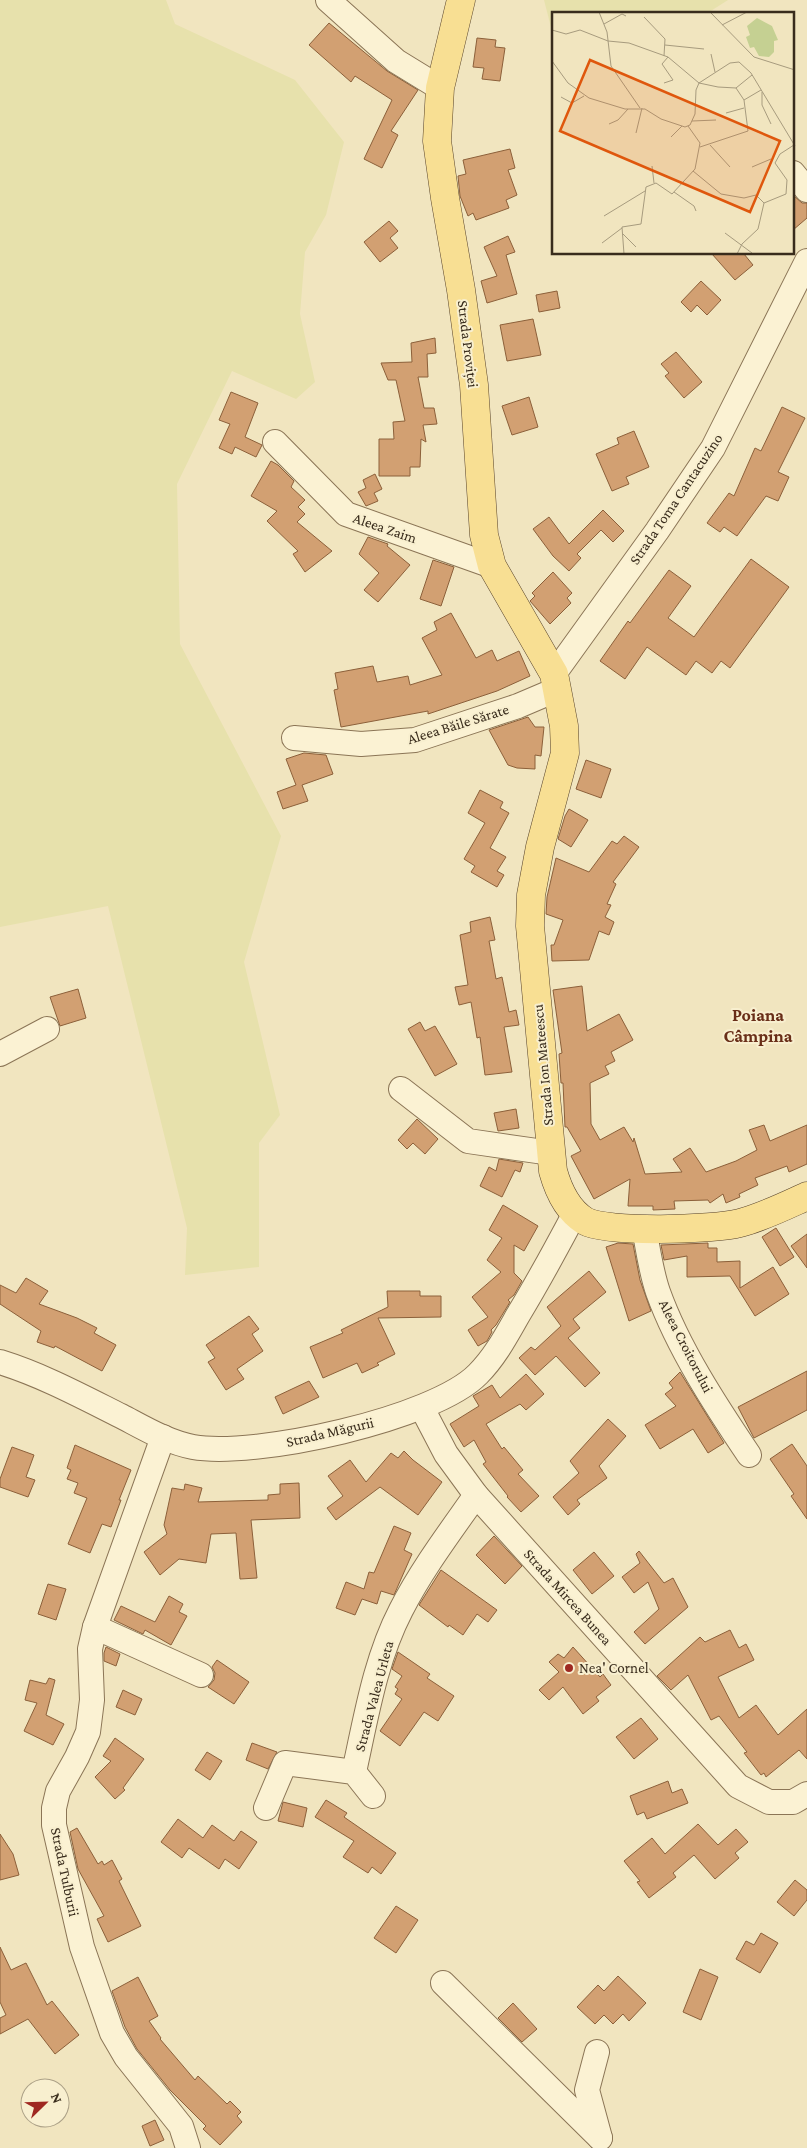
<svg xmlns="http://www.w3.org/2000/svg" width="807" height="2148" font-family="'Crimson Pro',serif">
  <rect width="100%" height="100%" fill="#f1e5bf"/>
  <g fill="#e7e1ac">
    <polygon points="0,0 166,0 175,24 295,80 344,142 326,215 305,252 300,314 315,382 296,399 232,371 177,484 180,644 281,836 244,962 280,1115 259,1143 259,1267 185,1275 187,1228 108,906 0,927"/>
    <polygon points="544,0 728,0 706,14 553,14 553,35"/>
  </g>
  <g fill="#d2a072" stroke="#8c603a">
    <polygon points="329,23 387,71 418,90 391,131 398,135 382,168 364,159 392,100 355,76 351,82 309,45"/>
    <polygon points="477,38 496,40 495,47 505,48 500,81 482,79 484,68 473,67"/>
    <polygon points="510,149 515,168 508,170 517,195 506,200 509,208 476,220 473,213 468,216 460,196 458,176 466,174 463,160"/>
    <polygon points="793,195 802,203 807,203 807,218 793,230"/>
    <polygon points="389,221 398,231 390,238 398,248 380,262 364,242"/>
    <polygon points="508,236 515,252 506,255 517,294 487,303 481,281 497,276 484,247"/>
    <polygon points="712,254 744,254 753,265 735,280"/>
    <polygon points="701,281 721,300 707,315 697,305 691,312 681,302"/>
    <polygon points="557,291 560,308 539,312 536,295"/>
    <polygon points="533,319 541,355 507,361 500,325"/>
    <polygon points="435,338 436,353 427,354 428,377 418,377 424,408 434,408 437,424 423,425 426,442 421,439 420,467 410,467 410,476 379,476 379,439 394,439 393,422 405,421 396,380 388,380 381,363 412,362 411,343"/>
    <polygon points="676,352 702,382 684,398 665,376 669,373 661,364"/>
    <polygon points="231,392 258,403 245,437 262,445 256,457 235,447 232,454 219,448 230,424 219,420"/>
    <polygon points="529,397 538,427 512,435 502,406"/>
    <polygon points="782,407 805,418 778,472 789,477 778,501 766,496 737,536 724,527 720,532 707,523 729,493 734,496 755,448 761,451"/>
    <polygon points="634,431 649,467 626,477 629,484 612,491 596,454 619,444 617,438"/>
    <polygon points="271,461 278,465 294,481 291,487 305,500 298,507 305,514 297,522 332,551 305,572 293,554 298,551 267,521 277,511 251,496"/>
    <polygon points="375,474 382,489 374,493 378,501 366,506 358,492 366,488 363,480"/>
    <polygon points="603,510 624,531 613,542 601,530 577,554 581,558 569,571 553,556 533,529 549,517 569,544"/>
    <polygon points="368,537 388,544 387,546 410,565 378,602 364,590 379,573 359,554"/>
    <polygon points="751,559 789,587 730,668 721,661 712,673 696,661 686,675 647,647 625,679 600,661 628,621 630,623 669,570 691,586 668,618 694,637"/>
    <polygon points="433,560 454,567 441,606 420,599"/>
    <polygon points="553,572 572,593 567,598 571,603 550,624 530,601 535,596 532,593"/>
    <polygon points="451,613 476,658 492,650 497,661 519,651 530,676 497,691 428,714 428,711 341,727 334,690 338,689 335,673 373,666 377,682 408,676 410,685 442,675 422,638 437,630 434,622"/>
    <polygon points="528,717 535,727 544,727 541,756 535,755 535,769 517,768 508,765 489,730"/>
    <polygon points="304,753 326,755 333,774 302,785 308,801 283,809 277,792 296,785 286,759"/>
    <polygon points="586,760 611,769 601,798 576,789"/>
    <polygon points="480,790 503,802 500,808 509,813 490,848 506,857 497,871 504,875 497,887 471,872 475,866 464,859 485,823 468,813"/>
    <polygon points="569,809 588,820 571,847 558,839 565,816"/>
    <polygon points="624,836 639,847 613,882 616,884 607,904 611,905 605,917 614,922 609,935 599,931 589,960 552,961 551,945 554,945 563,920 546,914 547,897 556,858 589,872 612,841 617,844"/>
    <polygon points="490,917 495,940 489,941 496,979 502,977 509,1012 516,1010 519,1025 504,1027 512,1072 485,1075 480,1037 477,1038 471,1002 459,1005 455,987 468,985 460,935 471,932 470,922"/>
    <polygon points="582,986 587,1031 619,1014 633,1040 611,1052 615,1061 605,1066 609,1074 590,1083 591,1124 600,1140 624,1127 633,1142 634,1138 645,1174 682,1172 673,1159 690,1148 706,1172 736,1161 757,1150 749,1130 764,1125 770,1141 807,1125 807,1164 789,1172 787,1166 755,1178 758,1185 739,1194 740,1197 726,1203 723,1194 710,1203 708,1200 674,1201 675,1209 653,1210 653,1206 628,1206 630,1179 594,1199 571,1156 581,1151 567,1127 565,1127 563,1083 561,1083 559,1054 562,1053 553,990"/>
    <polygon points="78,989 86,1018 60,1026 50,997"/>
    <polygon points="420,1022 425,1031 435,1026 457,1064 435,1076 408,1029"/>
    <polygon points="516,1109 519,1128 498,1131 494,1113"/>
    <polygon points="417,1119 438,1139 425,1154 413,1143 407,1149 398,1140"/>
    <polygon points="499,1159 523,1163 520,1172 515,1170 502,1197 480,1186 489,1167 496,1171"/>
    <polygon points="503,1205 538,1226 524,1251 514,1245 514,1273 522,1281 514,1295 508,1300 510,1302 496,1325 491,1330 492,1332 487,1341 478,1346 468,1330 488,1317 472,1297 501,1272 487,1260 502,1238 489,1230"/>
    <polygon points="776,1228 794,1257 780,1266 762,1237"/>
    <polygon points="807,1234 807,1268 791,1246"/>
    <polygon points="618,1243 633,1244 640,1280 651,1311 629,1321 606,1247"/>
    <polygon points="708,1243 708,1248 717,1248 717,1262 740,1261 740,1288 773,1267 789,1294 755,1316 730,1276 687,1277 687,1256 664,1260 661,1245"/>
    <polygon points="589,1271 606,1292 573,1319 580,1328 568,1338 600,1373 585,1387 556,1356 535,1375 519,1358 531,1347 535,1350 561,1326 547,1307"/>
    <polygon points="26,1278 48,1291 39,1304 77,1318 97,1328 94,1333 116,1345 102,1371 55,1346 54,1348 37,1342 41,1331 0,1304 0,1285 16,1293"/>
    <polygon points="387,1291 420,1291 420,1296 441,1296 441,1317 378,1318 395,1354 377,1363 379,1365 362,1373 357,1363 323,1378 310,1347 343,1333 341,1330 388,1307"/>
    <polygon points="249,1316 259,1329 252,1334 263,1351 237,1369 244,1379 226,1390 208,1362 215,1358 206,1345"/>
    <polygon points="807,1371 807,1410 754,1438 738,1407"/>
    <polygon points="680,1372 724,1443 708,1453 693,1429 660,1449 645,1425 676,1406 665,1394 673,1388 669,1383"/>
    <polygon points="526,1374 544,1394 526,1410 520,1404 486,1424 502,1449 504,1447 523,1470 518,1474 539,1496 521,1512 507,1497 508,1496 483,1464 486,1462 474,1440 464,1447 450,1424 479,1406 473,1396 492,1385 500,1398"/>
    <polygon points="309,1381 319,1397 283,1414 275,1397"/>
    <polygon points="608,1419 626,1436 599,1466 607,1478 577,1500 580,1504 568,1515 553,1497 579,1473 570,1461"/>
    <polygon points="792,1444 807,1466 807,1519 791,1496 794,1494 770,1459"/>
    <polygon points="75,1445 131,1470 119,1500 121,1500 111,1527 102,1524 90,1553 68,1544 87,1498 74,1493 78,1483 67,1479 71,1470 67,1468"/>
    <polygon points="12,1447 34,1455 26,1477 35,1480 28,1497 0,1487 0,1479"/>
    <polygon points="404,1451 413,1460 442,1482 418,1515 380,1487 336,1520 327,1508 343,1496 328,1476 350,1460 366,1482 391,1453 398,1458"/>
    <polygon points="299,1483 300,1518 251,1520 257,1578 240,1579 236,1533 211,1534 206,1563 179,1559 160,1575 144,1552 167,1534 164,1525 172,1488 184,1490 185,1484 202,1488 198,1502 268,1500 268,1495 280,1494 280,1484"/>
    <polygon points="394,1526 411,1533 404,1550 412,1554 394,1595 381,1591 377,1604 362,1599 355,1615 336,1608 346,1582 364,1589 369,1572 374,1573"/>
    <polygon points="494,1536 522,1566 505,1584 476,1555"/>
    <polygon points="639,1551 664,1583 673,1578 688,1607 645,1644 634,1632 659,1609 648,1582 634,1593 622,1577 640,1563 636,1554"/>
    <polygon points="594,1552 614,1576 592,1594 573,1570"/>
    <polygon points="441,1570 497,1610 488,1622 477,1614 463,1635 449,1625 448,1627 419,1605"/>
    <polygon points="48,1584 66,1589 56,1620 38,1614"/>
    <polygon points="169,1596 183,1604 179,1612 187,1616 171,1645 145,1630 143,1634 114,1620 121,1606 155,1622"/>
    <polygon points="730,1630 739,1648 746,1644 754,1660 718,1677 739,1718 756,1705 778,1735 807,1709 807,1759 799,1750 766,1777 764,1773 761,1775 744,1753 747,1752 719,1716 711,1720 688,1675 671,1690 657,1676 700,1637 705,1642"/>
    <polygon points="106,1647 120,1654 116,1666 104,1661 104,1653"/>
    <polygon points="573,1647 600,1677 603,1674 611,1685 596,1697 599,1701 583,1714 563,1687 549,1700 539,1690 559,1672 549,1662 558,1654 564,1658"/>
    <polygon points="398,1652 430,1674 427,1678 454,1696 438,1721 424,1712 400,1746 380,1731 402,1699 395,1694 398,1689 395,1687 402,1676 392,1669"/>
    <polygon points="217,1660 249,1682 234,1704 208,1687 214,1680 215,1673 212,1667"/>
    <polygon points="49,1678 55,1680 46,1715 64,1724 53,1745 24,1731 37,1703 25,1700 30,1680 46,1684"/>
    <polygon points="123,1690 142,1699 135,1715 116,1707"/>
    <polygon points="641,1718 658,1739 634,1759 616,1737"/>
    <polygon points="115,1738 144,1759 123,1788 125,1790 115,1799 95,1777 111,1761 103,1756"/>
    <polygon points="252,1743 277,1752 268,1769 246,1760"/>
    <polygon points="207,1752 222,1761 210,1780 195,1770"/>
    <polygon points="668,1781 672,1793 682,1789 688,1803 647,1819 644,1812 637,1815 630,1796"/>
    <polygon points="326,1800 347,1813 344,1817 396,1853 381,1874 372,1867 368,1873 343,1857 354,1841 315,1817"/>
    <polygon points="283,1802 307,1808 303,1827 278,1821"/>
    <polygon points="178,1819 203,1838 212,1825 234,1841 241,1831 257,1842 239,1869 225,1859 219,1869 189,1848 182,1858 161,1842"/>
    <polygon points="698,1824 718,1845 736,1829 748,1842 735,1853 739,1858 715,1879 694,1855 673,1873 676,1877 649,1898 637,1882 640,1881 624,1861 652,1838 665,1854"/>
    <polygon points="77,1828 98,1864 102,1861 104,1865 112,1860 122,1879 119,1881 141,1926 108,1942 97,1919 104,1916 78,1869 70,1832"/>
    <polygon points="0,1834 13,1854 19,1875 0,1880"/>
    <polygon points="795,1880 807,1890 807,1900 794,1916 777,1902"/>
    <polygon points="396,1906 418,1920 396,1953 374,1938"/>
    <polygon points="761,1933 778,1943 760,1973 736,1959 746,1941 754,1945"/>
    <polygon points="0,1947 11,1970 26,1963 47,2005 52,2001 79,2035 55,2054 28,2019 0,2034 0,2018 6,2015 0,2002"/>
    <polygon points="700,1969 718,1977 701,2020 683,2012"/>
    <polygon points="618,1976 646,2003 629,2021 623,2014 613,2024 604,2015 595,2024 577,2007 598,1985 604,1991"/>
    <polygon points="138,1977 158,2016 149,2021 161,2038 160,2039 195,2080 198,2076 227,2104 230,2101 241,2112 237,2116 242,2122 220,2145 203,2129 206,2126 170,2090 137,2049 125,2027 112,1991"/>
    <polygon points="513,2003 537,2029 522,2042 498,2018"/>
    <polygon points="155,2120 164,2140 150,2146 142,2126"/>
  </g>
  <g fill="none" stroke-linecap="round" stroke-linejoin="round">
    <defs>
      <g id="minor">
        <polyline points="328,0 396,61 440,88"/>
        <polyline points="793,173 807,190"/>
        <polyline points="275,442 346,514 492,566"/>
        <polyline points="554,674 657,531 713,448 807,261"/>
        <polyline points="294,738 361,744 415,740 518,706 558,689"/>
        <polyline points="0,1054 47,1029"/>
        <polyline points="401,1089 468,1141 551,1153"/>
        <path d="M644,1228C648,1249 651,1272 658,1292C678,1348 716,1406 749,1455"/>
        <path d="M0,1362C42,1375 81,1396 121,1416C144,1428 167,1442 193,1447C255,1458 434,1419 478,1374C495,1357 506,1336 518,1315C538,1282 557,1247 575,1213"/>
        <polyline points="422,1408 446,1454 476,1495 738,1786 769,1802 793,1802 807,1794"/>
        <polyline points="163,1437 95,1627 90,1649 92,1700 88,1732 77,1757 58,1791 54,1808 54,1825 82,1947 112,2033 126,2057 181,2126 188,2148"/>
        <polyline points="95,1627 201,1675"/>
        <path d="M354,1772C366,1718 375,1660 401,1610C422,1569 450,1532 476,1495"/>
        <polyline points="266,1808 285,1763 354,1772 373,1796"/>
        <polyline points="443,1983 600,2138"/>
        <polyline points="597,2052 587,2090 600,2138"/>
      </g>
      <path id="major" d="M461,0L440,88L437,141L445,198L461,290L474,385L484,535L492,566L554,674L564,726L565,753L540,847L531,895L530,926L553,1171C558,1189 567,1210 585,1221C606,1233 714,1230 740,1223C763,1217 785,1206 807,1196"/>
    </defs>
    <use href="#minor" stroke="#8b7556" stroke-width="26"/>
    <use href="#major" stroke="#58432b" stroke-width="29"/>
    <use href="#minor" stroke="#fbf2d3" stroke-width="24"/>
    <use href="#major" stroke="#f8df93" stroke-width="28"/>
  </g>
  <circle fill="#9f2821" stroke="#f8efcf" stroke-width="2" cx="569" cy="1668" r="5"/>
  <g text-anchor="middle" dominant-baseline="central" stroke-width="4" stroke-linejoin="round" paint-order="stroke">
    <g font-size="15" fill="#392c1c" stroke="#f8efcf">
      <text transform="translate(468 344) rotate(83)">Strada Proviței</text>
      <text transform="translate(676 499) rotate(-56)">Strada Toma Cantacuzino</text>
      <text transform="translate(385 528) rotate(19)">Aleea Zaim</text>
      <text transform="translate(458 724) rotate(-17)">Aleea Băile Sărate</text>
      <text transform="translate(543 1065) rotate(-95)">Strada Ion Mateescu</text>
      <text transform="translate(686 1346) rotate(63)">Aleea Croitorului</text>
      <text transform="translate(330 1432) rotate(-13)">Strada Măgurii</text>
      <text transform="translate(568 1597) rotate(48)">Strada Mircea Bunea</text>
      <text transform="translate(374 1696) rotate(-75)">Strada Valea Urleta</text>
      <text transform="translate(65 1872) rotate(78)">Strada Tulburii</text>
    </g>
    <g font-size="15" fill="#392c1c" stroke="#f8efcf" text-anchor="start">
      <text x="579" y="1668">Nea' Cornel</text>
    </g>
    <g font-size="18" font-weight="bold" fill="#692e18" stroke="#f8efcf">
      <text x="758" y="1015">Poiana<tspan x="758" dy="21">Câmpina</tspan></text>
    </g>
  </g>
  <g transform="translate(552 12)">
    <rect width="242" height="242" fill="#f1e5bf"/>
    <path d="M205,6L220,14L226,28L222,29V40L217,45L207,44L202,35L198,36L194,25L198,23L195,14Z" fill="#c5d092"/>
    <path fill="none" stroke="#a79b7e" stroke-width="1" d="M47,0L55,20L59,54L88,96M158,0L202,45L243,58M92,5L113,27L112,44M52,12L70,2L74,4M170,13L195,0M0,18L14,22L28,18L56,29L77,31L116,45L147,71L166,75L184,76L200,63M113,33L152,37M159,42L163,60M0,49L16,71L37,86L73,97H93L109,107L133,115L138,113L143,102L144,78L147,71L178,51L187,50L199,61L243,134M112,71L121,68L110,52L116,45M210,80V93L219,112M9,85L20,91L32,84M192,88L209,78M174,101L192,96M140,109L164,108M57,112L66,108L76,97M84,121L90,96M119,125L130,114M158,133L178,155M148,135L196,119L192,88L184,76M100,154L102,171M200,155L219,147M141,159L169,182L192,186L204,183L212,191M122,180L142,194L144,199M52,204L93,179M70,215L89,212L94,175L104,171L120,182L143,157L148,131L136,114M70,215L72,242M173,221L200,241M71,222L84,235M50,231L70,216M185,242L190,232L206,217L212,191L234,182L235,168L223,151L228,142L242,133"/>
    <path fill="#df570d" fill-opacity="0.15" stroke="#df570d" stroke-width="2.5" d="M38,48L228,129L198,200L8,119Z"/>
    <rect width="242" height="242" fill="none" stroke="#392c1c" stroke-width="2.5"/>
  </g>
  <g transform="translate(45 2103) rotate(67)"><circle r="24" fill="#f8efcf" stroke="#aca187"/>
  <path d="M0-4L9 19L0 12L-9 19Z" fill="#9f2821"/>
  <text y="-8" font-size="14" font-weight="bold" text-anchor="middle" fill="#392c1c">N</text>
  </g>
</svg>
